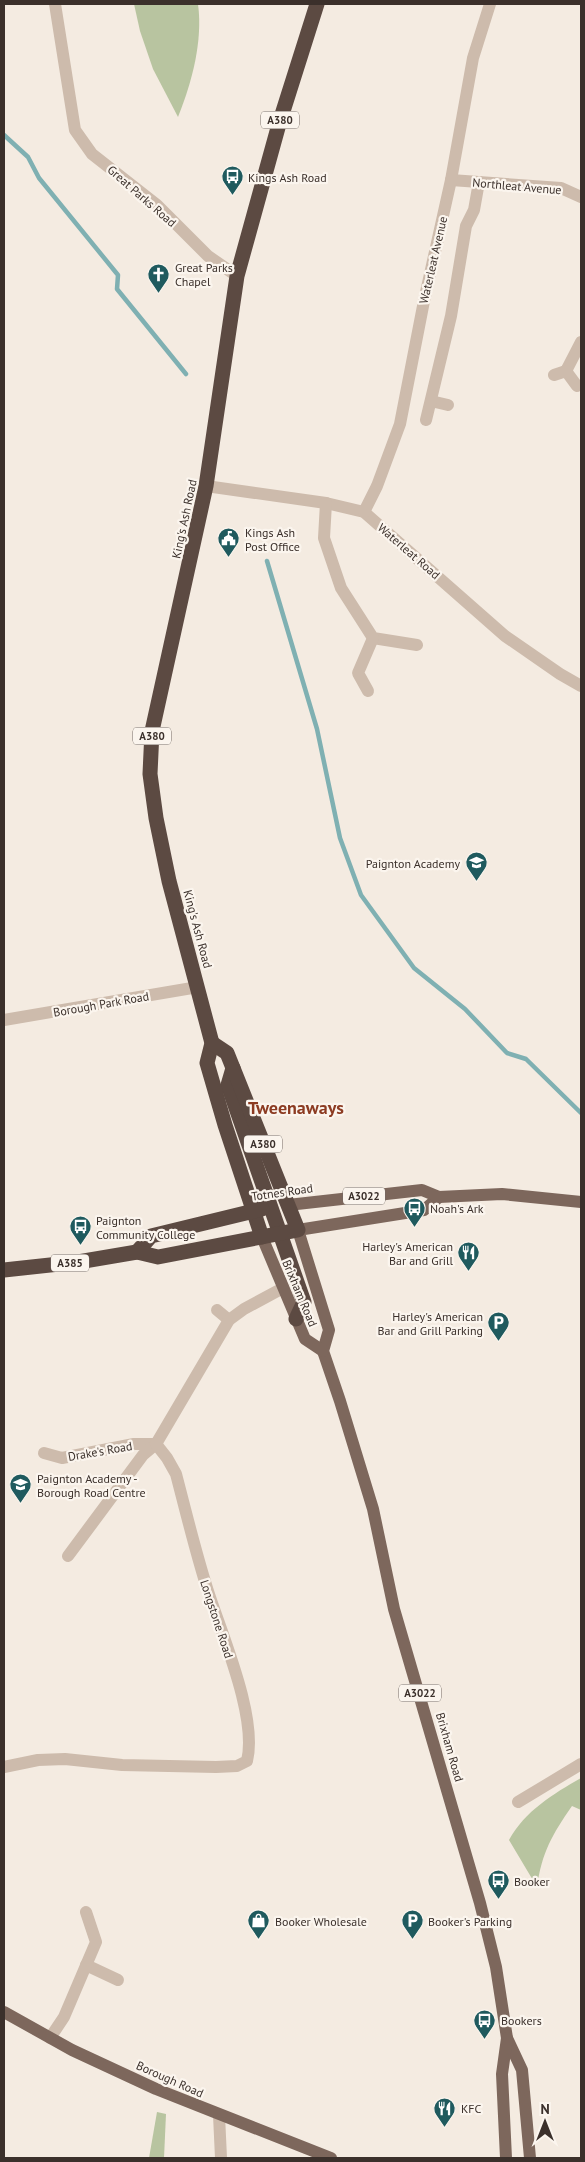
<svg xmlns="http://www.w3.org/2000/svg" width="585" height="2162" font-family="'PT Sans',sans-serif">
  <rect width="100%" height="100%" fill="#f4ebe1"/>
  <g fill="#b8c4a0">
    <path d="M134,4H198C203,41 192,82 178,117L153,69L140,31Z"/>
    <path d="M581,1778V1810L572,1806C552,1835 542,1852 537,1887L509,1840C525,1811 553,1794 581,1778Z"/>
    <polygon points="157,2112 166,2114 164,2158 149,2158"/>
  </g>
  <g fill="none" stroke-linecap="round" stroke-linejoin="round">
    <g stroke="#7fb0b2" stroke-width="4.5">
      <polyline points="4,135 28,157 39,178 118,275 117,289 186,374"/>
      <polyline points="267,561 317,729 340,838 361,895 414,968 465,1009 507,1053 526,1059 581,1113"/>
    </g>
    <g stroke="#cdbbac" stroke-width="12">
      <polyline points="55,4 75,130 92,154 157,205 208,256 237,276"/>
      <polyline points="451,180 561,188 581,197"/>
      <polyline points="566,371 581,342"/>
      <polyline points="554,375 566,371 577,386"/>
      <polyline points="431,401 448,405"/>
      <polyline points="426,420 451,316 466,226 474,210 479,182"/>
      <polyline points="206,486 326,503 364,512 505,636 560,674 581,686"/>
      <polyline points="326,503 324,538 341,588 373,638 417,645"/>
      <polyline points="364,512 377,486 400,424 424,301 451,180 473,58 490,4"/>
      <polyline points="368,691 358,673 373,638"/>
      <polyline points="4,1020 198,987"/>
      <polyline points="217,1310 229,1320"/>
      <polyline points="44,1453 62,1458 134,1444 156,1444"/>
      <polyline points="68,1556 143,1455 156,1444"/>
      <path d="M4,1767L38,1760L65,1759L122,1765L216,1767L237,1766L247,1761C258,1717 221,1633 207,1588C195,1550 186,1512 176,1474L167,1458L156,1444L229,1320L244,1309L283,1288"/>
      <polyline points="518,1802 581,1764"/>
      <polyline points="86,1965 118,1980"/>
      <polyline points="50,2038 64,2017 96,1942 86,1912"/>
      <polyline points="219,2115 221,2158"/>
    </g>
    <g stroke="#7d675c" stroke-width="12">
      <polyline points="439,1197 424,1210 298,1230 329,1330 323,1351 340,1401 373,1509 394,1609 480,1903 496,1967 507,2038 522,2070 530,2158"/>
      <polyline points="288,1205 422,1190 439,1197 502,1194 581,1202"/>
      <polyline points="262,1237 305,1339 323,1351"/>
      <polyline points="4,2012 72,2050 156,2089 331,2158"/>
      <polyline points="506,2158 502,2074 507,2038"/>
    </g>
    <g stroke="#5c4a42" stroke-width="15">
      <polyline points="233,1068 228,1085 304,1302 296,1319"/>
      <polyline points="262,1237 225,1125 207,1063 212,1043 169,881 156,818 150,774 152,731 206,486 237,276 279,124 317,4"/>
      <polyline points="137,1252 151,1236 262,1209"/>
      <polyline points="4,1270 78,1262 137,1252 158,1257 298,1230 227,1053 212,1043"/>
    </g>
  </g>
  <defs>
    <symbol id="bus-pin" viewBox="-11 -11 22 30"><path d="M0 17L-7.5 6A9.5 9.5 0 1 1 7.5 6Z" fill="#1f5a5e" stroke="#fbf5ee"/><path d="M-5-6H5V4H4V6H2V4H-2V6H-4V4H-5ZM-3.5-4V0h7V-4ZM-3.5 1.2v1.5H-2V1.2ZM2 1.2v1.5H3.5V1.2Z" fill="#fff"/></symbol>
    <symbol id="church-pin" viewBox="-11 -11 22 30"><path d="M0 17L-7.5 6A9.5 9.5 0 1 1 7.5 6Z" fill="#1f5a5e" stroke="#fbf5ee"/><path d="M-1.2-6h2.4v3.5h3.3v2.4h-3.3V6h-2.4V-.1h-3.3v-2.4h3.3Z" fill="#fff"/></symbol>
    <symbol id="civic-pin" viewBox="-11 -11 22 30"><path d="M0 17L-7.5 6A9.5 9.5 0 1 1 7.5 6Z" fill="#1f5a5e" stroke="#fbf5ee"/><path d="M-.6-6.5H3V-4.5H.6V-3L4-1V1h2V6H-6V1h2V-1L-.6-3ZM-1.2 2.5V6h2.4V2.5Z" fill="#fff"/></symbol>
    <symbol id="school-pin" viewBox="-11 -11 22 30"><path d="M0 17L-7.5 6A9.5 9.5 0 1 1 7.5 6Z" fill="#1f5a5e" stroke="#fbf5ee"/><path d="M0-5L7-2L0 1L-7-2ZM-4 1L0 2.5L4 1V4Q0 6-4 4Z" fill="#fff"/></symbol>
    <symbol id="restaurant-pin" viewBox="-11 -11 22 30"><path d="M0 17L-7.5 6A9.5 9.5 0 1 1 7.5 6Z" fill="#1f5a5e" stroke="#fbf5ee"/><path d="M-5-6h1v4h1v-4h1v4h1v-4h1v5L-1.5 .5V6h-2V.5L-5-1ZM5-6V6H3V1.5H1.5Q1.5-4 5-6Z" fill="#fff"/></symbol>
    <symbol id="parking-pin" viewBox="-11 -11 22 30"><path d="M0 17L-7.5 6A9.5 9.5 0 1 1 7.5 6Z" fill="#1f5a5e" stroke="#fbf5ee"/><path d="M-3.5-5.5H1a3.5 3.5 0 0 1 0 7H-1V5.5H-3.5ZM-1-3.4V-.6H.8a1.4 1.4 0 0 0 0-2.8Z" fill="#fff"/></symbol>
    <symbol id="shop-pin" viewBox="-11 -11 22 30"><path d="M0 17L-7.5 6A9.5 9.5 0 1 1 7.5 6Z" fill="#1f5a5e" stroke="#fbf5ee"/><path d="M-5-2.5h2.3a2.7 3.5 0 0 1 5.4 0H5L5.5 6h-11ZM-1.5-2.5h3a1.5 2.3 0 0 0-3 0Z" fill="#fff"/></symbol>
  </defs>
  <g fill-rule="evenodd">
    <use href="#bus-pin" x="220" y="164" width="25" height="34"/>
    <use href="#church-pin" x="146" y="262" width="25" height="34"/>
    <use href="#civic-pin" x="216" y="526" width="25" height="34"/>
    <use href="#school-pin" x="464" y="850" width="25" height="34"/>
    <use href="#bus-pin" x="402" y="1196" width="25" height="34"/>
    <use href="#bus-pin" x="68" y="1214" width="25" height="34"/>
    <use href="#restaurant-pin" x="456" y="1240" width="25" height="34"/>
    <use href="#parking-pin" x="486" y="1310" width="25" height="34"/>
    <use href="#school-pin" x="8" y="1472" width="25" height="34"/>
    <use href="#bus-pin" x="486" y="1868" width="25" height="34"/>
    <use href="#shop-pin" x="246" y="1908" width="25" height="34"/>
    <use href="#parking-pin" x="400" y="1908" width="25" height="34"/>
    <use href="#bus-pin" x="472" y="2008" width="25" height="34"/>
    <use href="#restaurant-pin" x="432" y="2096" width="25" height="34"/>
  </g>
  <g text-anchor="middle" dominant-baseline="central" stroke-width="4.5" stroke-linejoin="round" paint-order="stroke">
    <g fill="#fbf5ee" stroke="#756b66" stroke-width="1">
      <rect x="261" y="111.5" width="38" height="17" rx="4"/>
      <rect x="133" y="727.5" width="38" height="17" rx="4"/>
      <rect x="244" y="1135.5" width="38" height="17" rx="4"/>
      <rect x="343" y="1187.5" width="42" height="17" rx="4"/>
      <rect x="51" y="1254.5" width="38" height="17" rx="4"/>
      <rect x="399" y="1684.5" width="42" height="17" rx="4"/>
    </g>
    <g font-size="11" font-weight="bold" fill="#3b302b">
      <text x="280" y="120">A380</text>
      <text x="152" y="736">A380</text>
      <text x="263" y="1144">A380</text>
      <text x="364" y="1196">A3022</text>
      <text x="70" y="1263">A385</text>
      <text x="420" y="1693">A3022</text>
    </g>
    <g font-size="12" fill="#3b302b" stroke="#fbf5ee" text-anchor="start">
      <text x="248" y="177">Kings Ash Road</text>
      <text x="175" y="267">Great Parks<tspan x="175" dy="14">Chapel</tspan></text>
      <text x="245" y="532">Kings Ash<tspan x="245" dy="14">Post Office</tspan></text>
      <text x="460" y="863" text-anchor="end">Paignton Academy</text>
      <text x="430" y="1208">Noah's Ark</text>
      <text x="96" y="1220">Paignton<tspan x="96" dy="14">Community College</tspan></text>
      <text x="453" y="1246" text-anchor="end">Harley's American<tspan x="453" dy="14">Bar and Grill</tspan></text>
      <text x="483" y="1316" text-anchor="end">Harley's American<tspan x="483" dy="14">Bar and Grill Parking</tspan></text>
      <text x="37" y="1478">Paignton Academy -<tspan x="37" dy="14">Borough Road Centre</tspan></text>
      <text x="514" y="1881">Booker</text>
      <text x="275" y="1921">Booker Wholesale</text>
      <text x="428" y="1921">Booker's Parking</text>
      <text x="501" y="2020">Bookers</text>
      <text x="461" y="2108">KFC</text>
    </g>
    <g font-size="12" fill="#3b302b" stroke="#fbf5ee">
      <text transform="translate(517 186) rotate(5)">Northleat Avenue</text>
      <text transform="translate(142 196) rotate(41)">Great Parks Road</text>
      <text transform="translate(433 260) rotate(-77)">Waterleat Avenue</text>
      <text transform="translate(184 519) rotate(-78)">King's Ash Road</text>
      <text transform="translate(409 551) rotate(41)">Waterleat Road</text>
      <text transform="translate(198 929) rotate(75)">King's Ash Road</text>
      <text transform="translate(101 1004) rotate(-10)">Borough Park Road</text>
      <text transform="translate(282 1192) rotate(-8)">Totnes Road</text>
      <text transform="translate(300 1293) rotate(67)">Brixham Road</text>
      <text transform="translate(100 1451) rotate(-10)">Drake's Road</text>
      <text transform="translate(217 1619) rotate(72)">Longstone Road</text>
      <text transform="translate(450 1747) rotate(74)">Brixham Road</text>
      <text transform="translate(170 2079) rotate(24)">Borough Road</text>
    </g>
    <g font-size="18" font-weight="bold" fill="#8c3b22" stroke="#fbf5ee">
      <text x="296" y="1107">Tweenaways</text>
    </g>
  </g>
  <rect width="585" height="2162" fill="none" stroke="#3b302b" stroke-width="10"/>
  <g transform="translate(545 2122)" stroke="#fbf5ee" stroke-width="4" paint-order="stroke">
  <path d="M0-4L9 19L0 12L-9 19Z" fill="#3b302b"/>
  <text y="-8" font-size="14" font-weight="bold" text-anchor="middle" fill="#3b302b">N</text>
  </g>
</svg>
